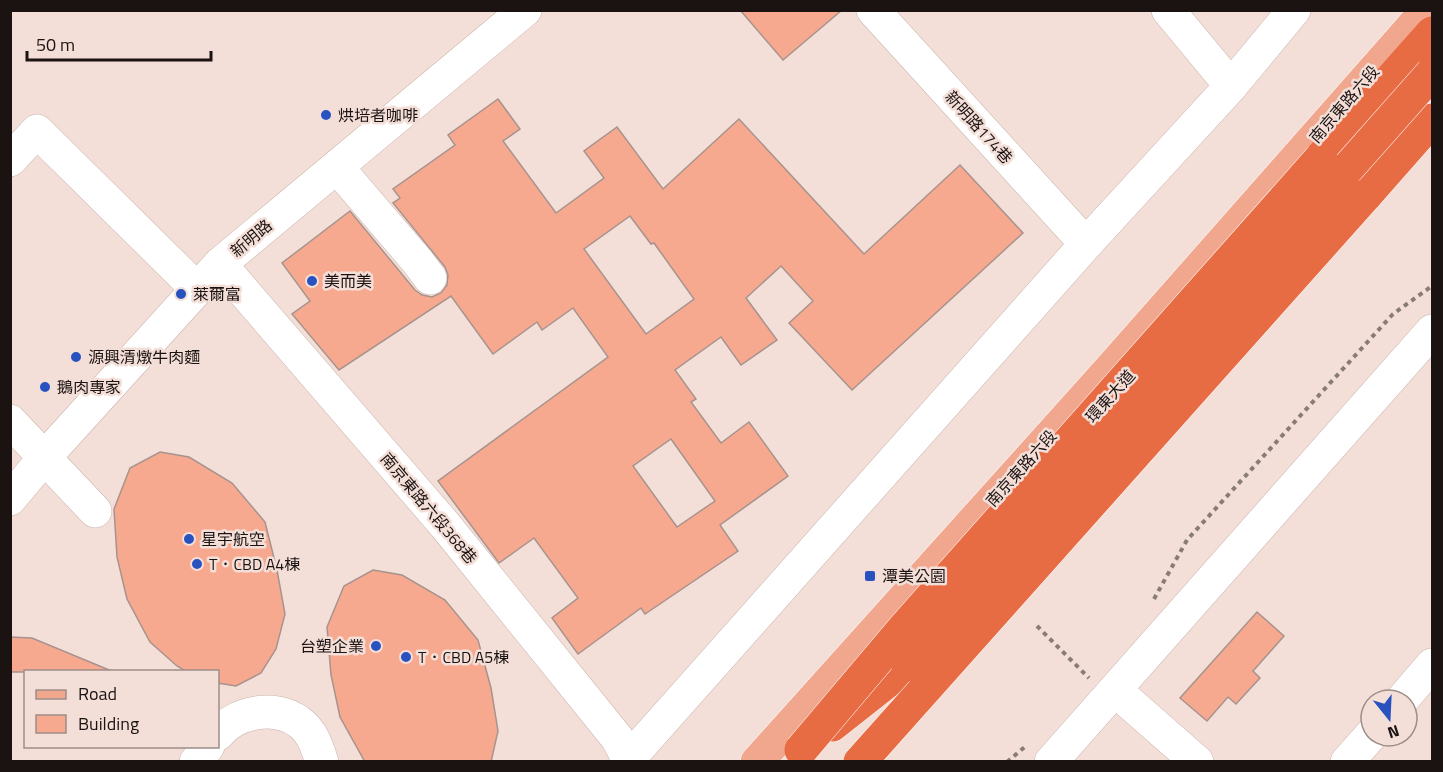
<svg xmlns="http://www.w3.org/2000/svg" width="1443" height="772" font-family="'Titillium Web','Noto Sans TC',sans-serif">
  <rect width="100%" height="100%" fill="#f4ded8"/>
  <g fill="#f7a990" stroke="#a7938d" stroke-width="1.5" fill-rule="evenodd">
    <polygon points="740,10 842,10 783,60"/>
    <path d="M498,99L520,129L503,141L556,213L604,178L584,151L617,127L663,189L739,119L864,254L960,165L1023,233L852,390L789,323L813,301L781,266L746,298L777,340L741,365L721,337L675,370L696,399L691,402L721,443L749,422L788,476L720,525L738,551L645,614L641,608L578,654L552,618L578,598L534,538L499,563L438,481L608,357L573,308L542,330L537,322L493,354L451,296L339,370L292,314L310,301L282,263L350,211L415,290L422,295L432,297L441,293L447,285L448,275L445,267L393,203L400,198L393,189L455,145L448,135ZM630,216L651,244L654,243L694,299L646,334L584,249ZM671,439L715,501L677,527L633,466Z"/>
    <polygon points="160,452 189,457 232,483 265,522 277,570 285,614 276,649 261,673 236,686 218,683 218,672 187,672 177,666 150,642 127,599 117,557 114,509 130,468"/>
    <polygon points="373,570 402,575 445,600 478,640 491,688 498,731 491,762 365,762 340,717 331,675 327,627 344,586"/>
    <polygon points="1257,612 1284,636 1253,671 1260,678 1236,704 1228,697 1207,721 1180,698"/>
    <polygon points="10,637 32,638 114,672 10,672"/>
  </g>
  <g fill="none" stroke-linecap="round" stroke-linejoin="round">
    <defs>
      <g id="minor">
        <polyline points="873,10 1086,244"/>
        <polyline points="1168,10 1231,86"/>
        <polyline points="10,160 37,131 197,289"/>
        <polyline points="337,167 418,262 430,278"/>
        <polyline points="220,264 445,525 617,738 630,762"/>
        <polyline points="10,421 95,511"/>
        <polyline points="10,499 44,458 220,264 525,10"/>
        <polyline points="1115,690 1197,762"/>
        <polyline points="1402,700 1432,665"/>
        <path d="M218,734C235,712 275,704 299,722C312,731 317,747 322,762"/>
        <polyline points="196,762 208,746"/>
        <polyline points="626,762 1086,244 1231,86 1294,10"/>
        <polyline points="1051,762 1432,331"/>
        <polyline points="1347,762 1371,735"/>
      </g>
      <polyline id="major" points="757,762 1112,367 1427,10"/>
      <g id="highway">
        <polyline points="1321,158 1432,33"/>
        <polyline points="1365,196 1432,120"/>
        <polyline points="832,725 908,665"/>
      </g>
    </defs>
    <use href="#minor" stroke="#cab5ae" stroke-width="34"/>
    <use href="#major" stroke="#fff" stroke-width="34"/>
    <use href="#highway" stroke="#fff" stroke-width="34"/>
    <g stroke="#897b76" stroke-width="4" stroke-dasharray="4.5 4.5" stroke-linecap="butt">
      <polyline points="1154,599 1187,540 1393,314 1432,286"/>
      <polyline points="1037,626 1089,678"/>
      <polyline points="1007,762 1027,745"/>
    </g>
    <use href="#minor" stroke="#fff" stroke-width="33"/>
    <use href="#major" stroke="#f1a78e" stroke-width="33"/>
    <use href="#highway" stroke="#e86c43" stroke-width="33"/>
    <defs>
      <g id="highway-bridge">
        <polyline points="908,665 1432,73"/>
        <polyline points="801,750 905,627 1321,158"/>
        <polyline points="860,762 1365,196"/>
      </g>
    </defs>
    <use href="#highway-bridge" stroke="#fff" stroke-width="34" stroke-linecap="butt"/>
    <use href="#highway-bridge" stroke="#e86c43" stroke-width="33"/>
  </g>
  <g fill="#2952c1" stroke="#f4ded8" stroke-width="2">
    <circle cx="326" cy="115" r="6"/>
    <circle cx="312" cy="281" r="6"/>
    <circle cx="181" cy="294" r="6"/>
    <circle cx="76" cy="357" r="6"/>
    <circle cx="45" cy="387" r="6"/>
    <circle cx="189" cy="539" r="6"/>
    <circle cx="197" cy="564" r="6"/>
    <rect x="864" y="570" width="12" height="12" rx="3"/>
    <circle cx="376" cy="646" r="6"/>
    <circle cx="406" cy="657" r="6"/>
  </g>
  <g text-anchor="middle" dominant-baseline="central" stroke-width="5" stroke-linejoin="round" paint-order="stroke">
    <g font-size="16" fill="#1a1311" stroke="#f4ded8">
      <text transform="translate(1344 104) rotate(-49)">南京東路六段</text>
      <text transform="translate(979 127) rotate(48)">新明路174巷</text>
      <text transform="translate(251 238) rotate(-40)">新明路</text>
      <text transform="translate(1110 396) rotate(-48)">環東大道</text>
      <text transform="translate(1021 468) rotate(-48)">南京東路六段</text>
      <text transform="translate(429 508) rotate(50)">南京東路六段368巷</text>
    </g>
    <g font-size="16" fill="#1a1311" stroke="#f4ded8" text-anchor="start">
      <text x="338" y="115">烘培者咖啡</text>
      <text x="324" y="281">美而美</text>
      <text x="193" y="294">萊爾富</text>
      <text x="88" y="357">源興清燉牛肉麵</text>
      <text x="57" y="387">鵝肉專家</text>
      <text x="201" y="539">星宇航空</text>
      <text x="209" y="564">T．CBD A4棟</text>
      <text x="882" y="576">潭美公園</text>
      <text x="364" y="646" text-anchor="end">台塑企業</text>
      <text x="418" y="657">T．CBD A5棟</text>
    </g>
  </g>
  <rect width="1443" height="772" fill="none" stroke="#1a1311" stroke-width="24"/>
  <rect x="24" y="670" width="195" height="78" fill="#f4ded8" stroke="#9d8d88" stroke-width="1.5"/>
  <rect x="36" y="690" width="30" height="9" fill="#f1a78e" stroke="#9d8d88" stroke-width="1.5"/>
  <text x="78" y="700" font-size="18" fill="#1a1311">Road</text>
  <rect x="36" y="715" width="30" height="18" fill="#f7a990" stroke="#9d8d88" stroke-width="1.5"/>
  <text x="78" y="730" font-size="18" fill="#1a1311">Building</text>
  <g transform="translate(1389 718) rotate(162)"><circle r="28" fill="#f4ded8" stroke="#9d8d88" stroke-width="1.5"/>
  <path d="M0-4.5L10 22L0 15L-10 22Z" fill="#2952c1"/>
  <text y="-9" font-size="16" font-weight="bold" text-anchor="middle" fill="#1a1311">N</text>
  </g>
  <path d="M27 51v9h184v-9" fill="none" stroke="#1a1311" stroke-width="3"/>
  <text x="36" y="51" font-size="18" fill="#1a1311" stroke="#f4ded8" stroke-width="4.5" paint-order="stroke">50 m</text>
</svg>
